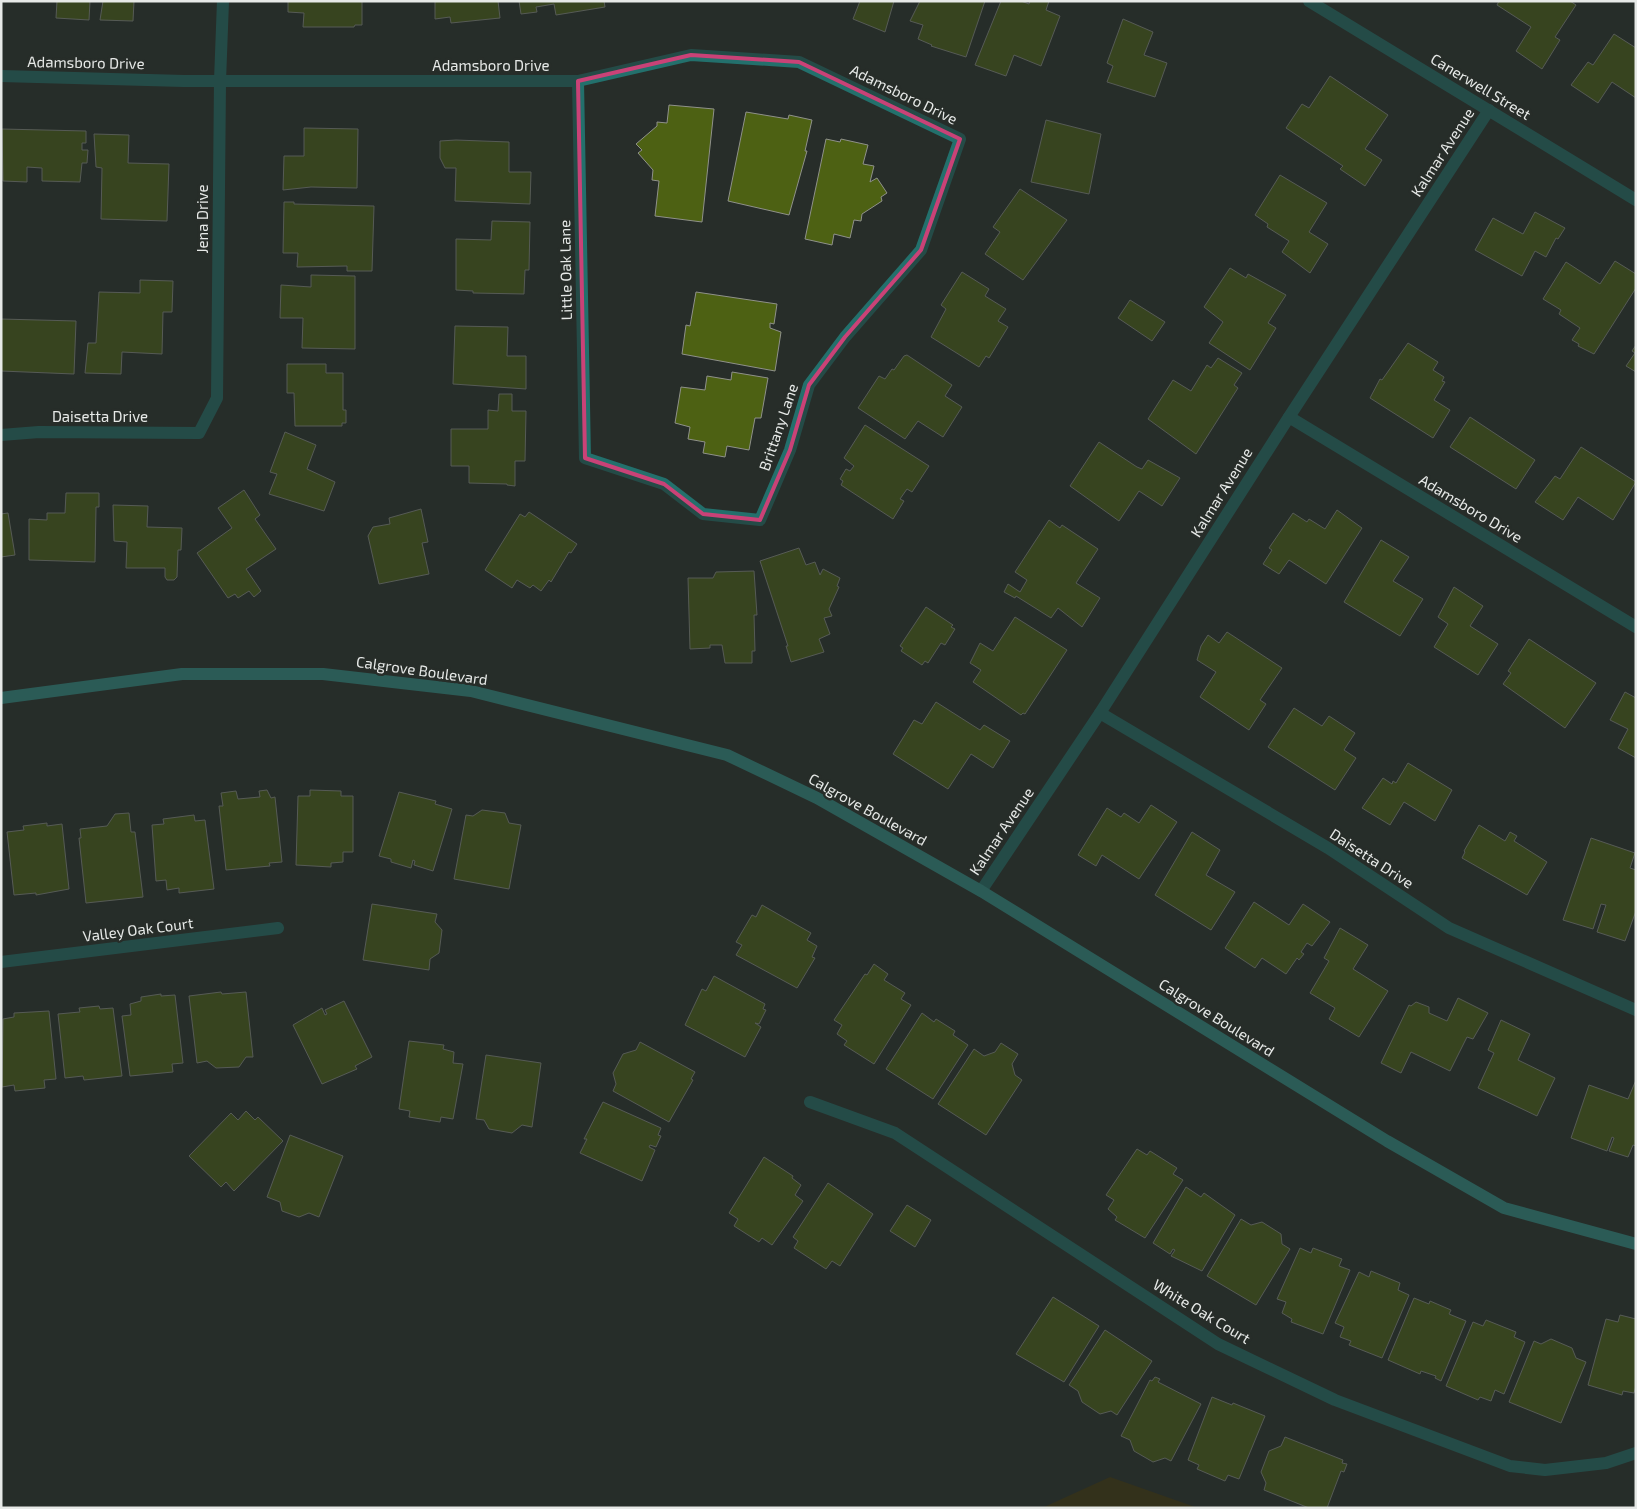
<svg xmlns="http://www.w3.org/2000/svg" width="1637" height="1509" font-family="'Exo 2',sans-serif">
  <rect width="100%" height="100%" fill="#272d29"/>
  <polygon fill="#43350a" points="1110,1477 1198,1508 1042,1508"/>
  <g fill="#4d6113" stroke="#8f918a">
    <polygon points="57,1 90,1 89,20 56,18"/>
    <polygon points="103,1 134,1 133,21 100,20"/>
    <polygon points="288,1 362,1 362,25 355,25 354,27 303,27 304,13 288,12"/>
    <polygon points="435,1 498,1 500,18 451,23 450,17 435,19"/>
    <polygon points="519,1 604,1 605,7 556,15 554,4 536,7 537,12 521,14"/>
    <polygon points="860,1 894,1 885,32 853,19"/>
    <polygon points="920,1 985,1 966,57 931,46 932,45 918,39 923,25 910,21"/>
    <polygon points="1001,1 1021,1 1029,4 1030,1 1049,1 1046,10 1060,16 1041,66 1014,55 1006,76 975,65"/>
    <polygon points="1499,1 1570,1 1576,5 1555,37 1560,40 1542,69 1516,51 1531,27 1497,5"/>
    <polygon points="1123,19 1153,32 1144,55 1167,63 1155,97 1107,82 1113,66 1107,63"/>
    <polygon points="1614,34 1636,48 1636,98 1612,82 1598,103 1571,85 1588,62 1593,65"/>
    <polygon points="1330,76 1388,115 1365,149 1382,160 1365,186 1340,169 1343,166 1286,128 1302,104 1309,108"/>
    <polygon points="669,105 714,109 702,222 655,216 659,181 652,180 653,170 638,153 642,150 636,144 657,126 657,122 667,123"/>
    <polygon points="746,112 788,119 789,115 812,120 805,151 807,151 789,215 728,201"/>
    <polygon points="1046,120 1101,134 1089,194 1031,182"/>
    <polygon points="304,128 358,129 357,188 311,187 283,190 284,156 304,156"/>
    <polygon points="2,129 86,131 86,143 82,143 82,150 88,150 87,163 82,163 80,182 42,181 42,168 27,167 27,182 3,181"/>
    <polygon points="94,134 129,135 128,163 169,164 167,221 101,219 102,168 96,167"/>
    <polygon points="826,139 840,142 841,139 868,145 863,164 874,166 870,182 877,178 887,193 881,197 882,201 862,214 861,221 854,220 850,238 834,234 832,245 805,239"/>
    <polygon points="456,140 509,142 509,172 531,172 530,204 455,201 456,168 445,168 440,158 440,141"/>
    <polygon points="1280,175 1327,203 1309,232 1328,244 1310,273 1282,252 1289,241 1267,227 1268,224 1255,215"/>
    <polygon points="1020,189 1067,220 1023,280 985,254 1000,232 993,227"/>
    <polygon points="284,202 294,202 294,204 374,206 372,271 347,271 347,266 297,267 298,253 283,253"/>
    <polygon points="1535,212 1565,228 1558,239 1556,238 1546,257 1535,251 1522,276 1475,250 1493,218 1523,234"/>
    <polygon points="492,221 530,222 529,270 525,270 524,294 473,293 473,291 456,290 456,239 491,240"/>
    <polygon points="1615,261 1636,274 1636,288 1594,354 1578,346 1579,344 1572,340 1580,328 1559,314 1561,310 1543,299 1566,262 1600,284"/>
    <polygon points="1230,268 1246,278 1248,274 1286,295 1268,323 1276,328 1250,370 1209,343 1223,322 1204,307"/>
    <polygon points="962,272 989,289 985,296 1006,309 998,321 1008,327 989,358 986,356 979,367 931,337 946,309 941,305"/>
    <polygon points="311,275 355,276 355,349 302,348 303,318 280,318 281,285 311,287"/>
    <polygon points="140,280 173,281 172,312 163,312 162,354 122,352 121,374 85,373 88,343 96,343 99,292 140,293"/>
    <polygon points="696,292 777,304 774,324 770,323 770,328 781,332 775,371 682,354 686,325 690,326"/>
    <polygon points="1130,300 1165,322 1152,341 1118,318"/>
    <polygon points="1,319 76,321 74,374 1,371"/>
    <polygon points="455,326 508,327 507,356 526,356 526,389 453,384"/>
    <polygon points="1408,343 1438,362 1433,370 1444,377 1442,381 1445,382 1434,400 1450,410 1433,438 1370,398 1380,379 1382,380"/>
    <polygon points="1636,345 1636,372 1626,366 1635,353 1632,351"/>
    <polygon points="907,355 952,385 945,396 962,407 943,437 918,421 905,439 858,408 879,376 885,379 892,369 894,370 904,356"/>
    <polygon points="1218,358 1242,373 1234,385 1238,388 1196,454 1148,419 1173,380 1191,391 1207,365 1211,368"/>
    <polygon points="287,364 326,364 326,373 343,373 343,410 346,410 346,423 342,423 342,426 295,426 294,393 287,393"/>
    <polygon points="732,372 768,378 761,418 755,418 749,450 727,446 725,457 703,453 705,442 688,439 690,427 675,423 681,387 705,390 707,376 731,380"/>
    <polygon points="499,394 512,394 512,411 526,411 525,461 515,461 515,486 507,485 507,484 469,483 469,466 451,466 451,429 488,429 488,410 498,411"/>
    <polygon points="1470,417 1535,460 1516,489 1450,447"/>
    <polygon points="865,425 929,466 912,492 907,489 900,499 904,501 893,519 841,485 843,481 840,479 846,469 850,471 854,466 844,458"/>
    <polygon points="285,432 316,445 307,469 335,482 324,511 269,494 277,474 270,472"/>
    <polygon points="1099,442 1137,467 1142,469 1148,460 1180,478 1162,506 1139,491 1119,521 1070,486"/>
    <polygon points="1581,447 1636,482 1613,520 1578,497 1563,520 1535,502 1555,476 1560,479"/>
    <polygon points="244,490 260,515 255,519 276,549 246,569 261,591 254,597 249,591 238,598 235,594 228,598 197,553 232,528 218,508"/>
    <polygon points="66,493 99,493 99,507 96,507 95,562 29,560 29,519 47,520 47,513 65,513"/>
    <polygon points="113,505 148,506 147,527 182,528 181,550 178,550 177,577 174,580 167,580 165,577 165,568 126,568 127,542 114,541"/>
    <polygon points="421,509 428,542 422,543 429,574 379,584 368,536 373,527 390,524 389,518"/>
    <polygon points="1337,510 1362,528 1326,584 1289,560 1279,574 1263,564 1272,550 1269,548 1293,513 1307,522 1309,519 1325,529"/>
    <polygon points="529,512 577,544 571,553 569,552 551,582 549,580 541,591 533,585 530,588 517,580 512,588 485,570 520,514 525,517"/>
    <polygon points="8,513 15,555 1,557 1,514"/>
    <polygon points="1049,520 1060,528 1062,525 1098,549 1076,583 1100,598 1082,627 1058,608 1051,618 1016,596 1015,598 1004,592 1008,584 1020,592 1027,580 1015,572"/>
    <polygon points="1381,540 1409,557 1393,581 1423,599 1400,636 1344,602"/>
    <polygon points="799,548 806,565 815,562 820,575 823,569 840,578 837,586 839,587 829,609 832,616 824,618 830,634 819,639 824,652 791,662 786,646 788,646 760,561"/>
    <polygon points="754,571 757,615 754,615 755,651 752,651 752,663 725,663 722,645 710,645 710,648 690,649 688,578 713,578 716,572"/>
    <polygon points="1454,587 1483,606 1470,626 1498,644 1478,675 1434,647 1448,624 1438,617"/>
    <polygon points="926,607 953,625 951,627 955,629 945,645 941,643 928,663 925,661 922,665 901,651 903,648 900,646"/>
    <polygon points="1015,617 1067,650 1025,714 1023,713 1021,715 973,682 981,670 970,663 980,643 993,651"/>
    <polygon points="1227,632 1282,668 1260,700 1266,704 1249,730 1200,697 1216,672 1197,660 1201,646 1208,635 1219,643"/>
    <polygon points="1529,639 1596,683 1565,728 1503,684 1511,673 1508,671"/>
    <polygon points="1625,692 1636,698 1636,758 1618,748 1628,729 1610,720"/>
    <polygon points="936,702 980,730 984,725 1010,741 993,768 971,754 948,789 893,754 914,720 922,724"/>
    <polygon points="1294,708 1322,726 1329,716 1355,733 1344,750 1356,758 1335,790 1268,747"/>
    <polygon points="1408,763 1452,790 1435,821 1404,802 1390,825 1362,808 1383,778 1392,784 1393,781 1396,783"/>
    <polygon points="267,790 271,798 275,797 282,862 269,863 270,866 226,870 219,806 223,806 221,793 236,791 238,799 260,797 259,791"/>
    <polygon points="310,790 341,791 341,796 353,796 353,852 343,852 343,862 331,863 331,867 296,865 298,796 310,796"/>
    <polygon points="399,792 436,801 435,804 452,809 433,871 414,865 415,861 413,860 411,868 391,862 391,859 379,856"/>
    <polygon points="1151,805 1177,822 1139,879 1102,855 1096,866 1078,855 1107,808 1121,817 1124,813 1139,823"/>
    <polygon points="482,810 505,813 509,823 521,825 509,889 454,879 466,815 473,816"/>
    <polygon points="129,813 131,832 135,832 143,897 86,903 79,838 81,838 80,829 107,826 115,814"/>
    <polygon points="194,815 195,821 205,820 214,889 179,893 179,888 167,890 166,880 156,881 152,825 164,824 163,819"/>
    <polygon points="47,823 47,826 62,824 69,889 36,895 36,893 14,895 7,832 24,830 23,826"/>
    <polygon points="1479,825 1505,841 1510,832 1517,836 1514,841 1547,862 1527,895 1462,858 1465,852 1464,851"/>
    <polygon points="1192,832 1220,850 1206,875 1235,892 1211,930 1155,895"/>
    <polygon points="1591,838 1635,853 1630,868 1636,870 1636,911 1625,941 1597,932 1606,905 1601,904 1593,929 1563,920"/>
    <polygon points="1254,902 1289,925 1303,904 1330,922 1312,946 1307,943 1301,952 1304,954 1299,960 1297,958 1286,974 1262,958 1255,968 1225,948"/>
    <polygon points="372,904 437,914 435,922 442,930 439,953 430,959 429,970 363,960"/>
    <polygon points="762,905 811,933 807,940 817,946 812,957 815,958 797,988 736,955 742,945 736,942 752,915 756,917"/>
    <polygon points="1340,928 1368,945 1353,969 1388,991 1359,1037 1329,1019 1335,1008 1310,993 1329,961 1324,958"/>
    <polygon points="874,964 888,974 884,980 905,993 901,999 911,1005 874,1064 844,1045 847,1041 837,1034 842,1025 834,1020 865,974 867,975"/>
    <polygon points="714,976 765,1004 763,1009 766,1010 759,1024 755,1023 761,1027 745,1057 685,1025 702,989 706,991"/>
    <polygon points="221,992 222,994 246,992 253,1057 246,1057 239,1067 216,1068 207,1061 197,1063 189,996"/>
    <polygon points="161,994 161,996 175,995 183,1063 172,1064 173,1072 130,1076 122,1016 131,1015 130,1004 141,1001 141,997"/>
    <polygon points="1458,998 1488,1013 1473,1039 1467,1037 1450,1071 1411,1052 1401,1073 1381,1063 1409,1005 1411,1006 1416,1002 1429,1007 1429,1013 1447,1021"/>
    <polygon points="344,1001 372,1057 355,1066 357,1069 322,1084 293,1025 322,1008 325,1015 327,1014 325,1010"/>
    <polygon points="99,1006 100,1009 113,1008 122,1076 84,1080 83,1076 65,1078 58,1014 80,1012 79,1008"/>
    <polygon points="49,1011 56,1079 44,1080 45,1088 15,1091 14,1085 2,1087 3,1019 14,1017 14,1013"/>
    <polygon points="922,1013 934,1022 936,1019 955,1031 953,1035 968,1045 933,1099 886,1069"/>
    <polygon points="1501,1020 1530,1034 1518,1060 1555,1078 1537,1116 1478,1088 1494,1053 1488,1050"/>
    <polygon points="409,1041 444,1045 443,1049 454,1052 453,1063 463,1064 453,1119 441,1117 440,1122 409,1117 410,1111 399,1109"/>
    <polygon points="640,1042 695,1072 691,1079 693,1080 669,1122 613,1091 616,1084 613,1073 623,1054 636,1050"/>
    <polygon points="1001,1043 1018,1054 1012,1064 1015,1075 1022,1080 986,1135 938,1104 974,1049 984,1056 995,1052"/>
    <polygon points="486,1055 541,1063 532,1127 522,1125 512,1133 489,1129 484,1120 476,1119"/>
    <polygon points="1636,1080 1636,1146 1633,1145 1628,1157 1609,1151 1614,1138 1612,1137 1607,1151 1571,1138 1589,1085 1628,1099"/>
    <polygon points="603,1102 661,1128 658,1135 661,1136 656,1147 650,1145 649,1147 655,1150 642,1181 580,1153 587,1139 584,1139"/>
    <polygon points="246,1111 255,1120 258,1117 283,1141 234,1191 226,1182 221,1187 189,1156 231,1113 238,1120"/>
    <polygon points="290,1135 343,1156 319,1217 309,1213 299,1217 282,1211 280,1202 267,1197"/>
    <polygon points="1137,1149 1147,1155 1150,1151 1177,1168 1173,1174 1183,1180 1145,1238 1115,1220 1117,1217 1108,1209 1114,1200 1106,1195"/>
    <polygon points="764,1157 793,1176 792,1178 801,1185 795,1195 803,1201 772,1245 762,1238 759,1242 734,1226 738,1219 729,1213"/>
    <polygon points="828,1183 873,1214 840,1266 832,1261 826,1269 794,1248 798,1241 793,1237"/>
    <polygon points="1186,1187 1201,1197 1204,1193 1235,1215 1202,1271 1171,1256 1175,1250 1173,1249 1170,1254 1153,1243"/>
    <polygon points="907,1205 931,1220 915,1247 890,1231"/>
    <polygon points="1241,1219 1251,1225 1262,1222 1281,1234 1282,1244 1290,1249 1256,1305 1207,1276"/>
    <polygon points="1300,1248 1311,1253 1313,1248 1342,1259 1339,1266 1350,1270 1323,1334 1291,1322 1292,1319 1282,1313 1286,1302 1277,1299"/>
    <polygon points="1371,1271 1400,1283 1398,1290 1409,1295 1382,1358 1349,1345 1351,1341 1340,1337 1344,1327 1335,1323 1359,1272 1369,1277"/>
    <polygon points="1053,1297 1099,1326 1064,1382 1016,1354"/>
    <polygon points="1414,1298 1429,1304 1430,1301 1451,1310 1449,1314 1466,1321 1441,1381 1435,1378 1436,1376 1421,1371 1420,1374 1388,1360"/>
    <polygon points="1620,1315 1636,1319 1636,1386 1634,1393 1623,1391 1622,1395 1588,1385 1606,1319 1618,1322"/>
    <polygon points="1486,1320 1516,1332 1514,1337 1525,1342 1504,1394 1495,1390 1491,1401 1480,1397 1478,1400 1446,1386 1473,1322 1483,1326"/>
    <polygon points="1105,1330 1152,1361 1117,1415 1111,1411 1100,1414 1082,1402 1078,1391 1069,1385"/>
    <polygon points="1551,1339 1572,1348 1576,1358 1586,1362 1561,1423 1509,1402 1534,1341 1541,1344"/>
    <polygon points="1155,1377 1160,1379 1158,1382 1201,1404 1171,1461 1165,1458 1153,1462 1134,1451 1130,1440 1121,1436 1150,1380 1152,1381"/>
    <polygon points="1212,1397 1232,1405 1233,1403 1265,1416 1239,1479 1228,1475 1225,1481 1197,1469 1199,1465 1188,1460"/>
    <polygon points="1285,1437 1343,1460 1342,1463 1347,1464 1344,1472 1341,1471 1327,1508 1309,1508 1264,1490 1266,1483 1261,1472 1269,1451 1281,1446"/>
  </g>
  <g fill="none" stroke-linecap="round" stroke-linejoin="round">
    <g stroke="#23706c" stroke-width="12">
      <polyline points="1309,1 1636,200"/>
      <polyline points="1,76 184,81 578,81 691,55 799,62 960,139 921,250 845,337 809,385 790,450 760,520 703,514 664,484 585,458 578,81"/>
      <polyline points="1289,417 1636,627"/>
      <polyline points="1,435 39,432 199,433 217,398 220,81 223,1"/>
      <polyline points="1100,713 1328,848 1449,928 1636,1010"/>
      <polyline points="981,891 1100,713 1289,417 1489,110"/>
      <polyline points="1,962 278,928"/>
      <polyline points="810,1102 895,1133 1218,1344 1335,1400 1510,1466 1545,1470 1606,1463 1636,1453"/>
    </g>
    <polyline stroke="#32938d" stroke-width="12" points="1,698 182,674 323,674 471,691 727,755 817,798 981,891 1387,1141 1504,1208 1636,1244"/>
  </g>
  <path d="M0 0H1637V1509H0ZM691,55L799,62L960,139L921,250L845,337L809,385L790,450L760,520L703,514L664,484L585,458L578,81Z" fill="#272d29" fill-opacity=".55" fill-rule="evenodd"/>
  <path fill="none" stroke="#c94277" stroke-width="4" stroke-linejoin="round" d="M691,55L799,62L960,139L921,250L845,337L809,385L790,450L760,520L703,514L664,484L585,458L578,81Z"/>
  <g text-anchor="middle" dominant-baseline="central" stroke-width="5" stroke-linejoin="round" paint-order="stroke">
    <g font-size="15" fill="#e6e9e7" stroke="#272d29">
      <text transform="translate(86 62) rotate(1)">Adamsboro Drive</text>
      <text x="491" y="65">Adamsboro Drive</text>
      <text transform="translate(1481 86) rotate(31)">Canerwell Street</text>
      <text transform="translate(904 94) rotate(26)">Adamsboro Drive</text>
      <text transform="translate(1442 152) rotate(-57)">Kalmar Avenue</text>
      <text transform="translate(202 219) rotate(-90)">Jena Drive</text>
      <text transform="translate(565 270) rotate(-91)">Little Oak Lane</text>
      <text x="100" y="416">Daisetta Drive</text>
      <text transform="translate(778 427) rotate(-71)">Brittany Lane</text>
      <text transform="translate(1221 492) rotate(-58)">Kalmar Avenue</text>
      <text transform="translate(1471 508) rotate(31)">Adamsboro Drive</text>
      <text transform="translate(422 670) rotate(8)">Calgrove Boulevard</text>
      <text transform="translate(868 809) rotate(29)">Calgrove Boulevard</text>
      <text transform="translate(1001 831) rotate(-56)">Kalmar Avenue</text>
      <text transform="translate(1372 858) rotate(33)">Daisetta Drive</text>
      <text transform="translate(138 929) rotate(-7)">Valley Oak Court</text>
      <text transform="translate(1217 1017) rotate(32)">Calgrove Boulevard</text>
      <text transform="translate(1202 1311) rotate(31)">White Oak Court</text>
    </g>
  </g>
  <rect width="1637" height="1509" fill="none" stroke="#e6e9e7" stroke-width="5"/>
</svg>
